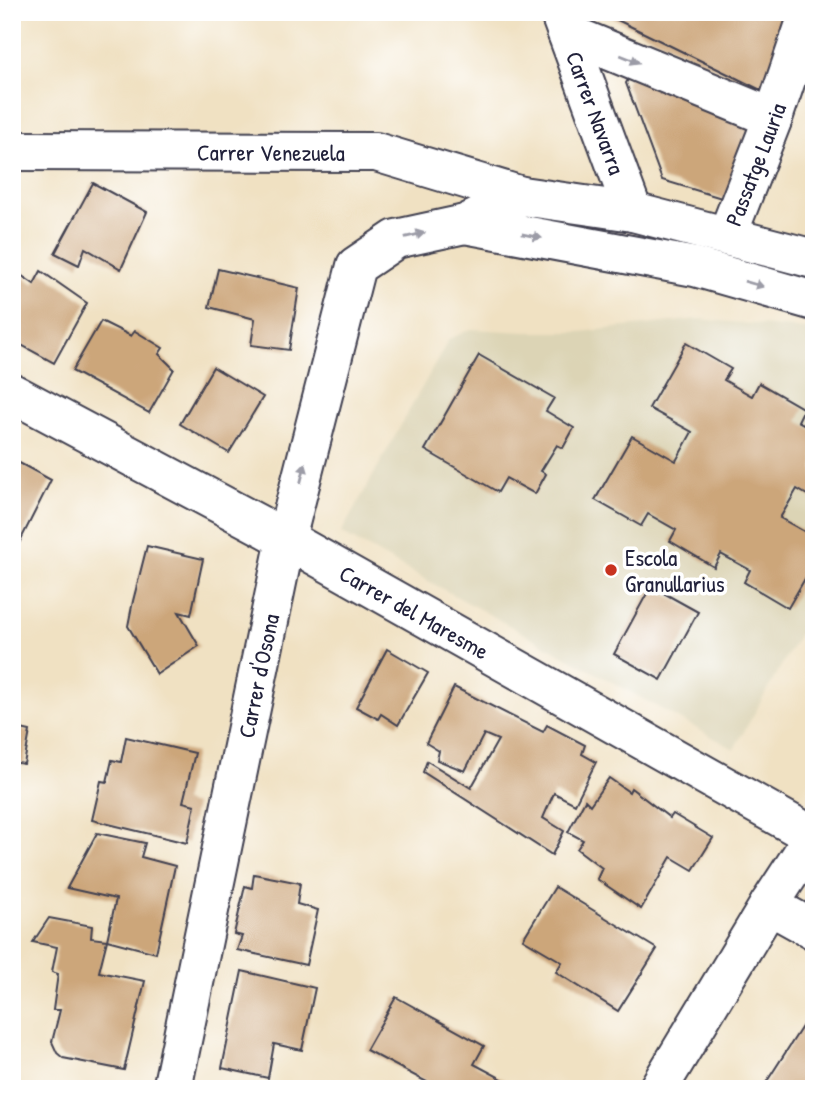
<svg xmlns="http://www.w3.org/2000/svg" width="826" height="1101" font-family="'Patrick Hand',sans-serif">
  <rect width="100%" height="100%" fill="#fff"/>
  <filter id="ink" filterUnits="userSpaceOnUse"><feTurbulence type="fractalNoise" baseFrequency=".0143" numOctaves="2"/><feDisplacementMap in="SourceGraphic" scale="14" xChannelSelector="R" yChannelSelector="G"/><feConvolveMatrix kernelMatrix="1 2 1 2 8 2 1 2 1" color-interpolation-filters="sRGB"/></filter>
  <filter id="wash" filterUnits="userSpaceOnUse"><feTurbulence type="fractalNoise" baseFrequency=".00686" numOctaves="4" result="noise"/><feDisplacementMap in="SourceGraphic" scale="28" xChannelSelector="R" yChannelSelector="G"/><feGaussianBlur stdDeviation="1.57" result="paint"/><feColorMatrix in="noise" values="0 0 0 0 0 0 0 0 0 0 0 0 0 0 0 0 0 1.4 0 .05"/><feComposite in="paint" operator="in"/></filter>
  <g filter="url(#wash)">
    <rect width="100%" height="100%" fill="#f0e1c2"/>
    <polygon fill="#dcd4b5" points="699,319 814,330 814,608 734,749 341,533 449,339 471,329 526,332 580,332"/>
    <g id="blocks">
      <g fill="#cca67a">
        <polygon points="601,12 798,12 769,94"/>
        <polygon points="632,73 758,127 725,199 662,180 626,83"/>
        <polygon points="93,183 147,212 121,269 85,248 79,265 55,253"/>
        <polygon points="12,269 34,284 41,271 87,303 54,363 12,340"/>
        <polygon points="218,269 299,288 289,350 251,345 255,319 209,307"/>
        <polygon points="101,321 131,336 135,331 163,348 159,354 174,369 149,413 72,371"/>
        <polygon points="686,343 731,369 724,380 752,396 759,383 804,409 798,421 814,430 814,499 797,489 780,518 814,537 814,563 788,608 744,582 750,570 721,554 714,567 670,541 676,530 648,514 641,526 595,500 632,436 676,461 692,432 649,408"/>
        <polygon points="479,355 554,398 546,411 574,428 563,448 557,445 541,471 546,474 535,494 506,478 498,492 425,450"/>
        <polygon points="213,367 263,397 229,453 180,424"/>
        <polygon points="12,459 51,480 12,557"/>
        <polygon points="147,546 203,559 191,615 179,612 199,646 157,674 128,626 133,601"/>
        <polygon points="651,586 698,612 661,680 614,654"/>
        <polygon points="387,649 428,673 398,725 381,714 378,719 356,707"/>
        <polygon points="454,687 543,732 547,725 585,745 582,754 596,762 575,804 554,793 543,818 564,831 552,855 423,772 427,761 471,788 498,740 484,734 465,771 437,760 439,751 426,743"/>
        <polygon points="12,727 30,731 24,764 12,762"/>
        <polygon points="126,737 195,753 183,802 195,805 187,843 92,820 101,781 107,782 112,760 121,762"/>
        <polygon points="609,778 629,792 631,788 670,818 673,814 713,838 693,870 671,857 641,909 597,879 602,868 577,849 583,840 568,832 585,800 590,805"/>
        <polygon points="97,833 145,843 141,857 175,866 156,953 107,940 116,899 67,888"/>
        <polygon points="254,874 300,883 297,904 318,910 306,965 237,950 242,936 234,934 245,886 252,888"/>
        <polygon points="555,887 657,949 618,1011 556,972 562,962 523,939"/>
        <polygon points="49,918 92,926 91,938 107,940 99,972 145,981 124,1070 63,1058 57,1053 52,1042 60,1010 53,1010 58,974 52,972 57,947 33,942"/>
        <polygon points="242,971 315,988 302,1050 274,1044 268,1078 222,1068"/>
        <polygon points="396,997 484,1046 474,1064 521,1089 440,1089 366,1050"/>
        <polygon points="814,1008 814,1089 762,1089"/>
      </g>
    </g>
  </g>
  <g filter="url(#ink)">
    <use href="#blocks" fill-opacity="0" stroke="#413f4f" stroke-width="2"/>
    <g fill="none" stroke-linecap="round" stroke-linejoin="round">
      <defs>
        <g id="minor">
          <path id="s1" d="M561,17L633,212"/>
          <polyline points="567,33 773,118"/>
          <path id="s2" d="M12,151L376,152L522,196L633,212L814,259"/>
          <polyline points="465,224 695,267 814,301"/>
          <path id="s3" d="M727,236L773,118L809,12"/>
          <path id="s4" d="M12,393L286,539L813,836"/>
          <polyline points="769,905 814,930"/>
          <path id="s5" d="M172,1089L286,539L356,266L396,239L465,224L522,196"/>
          <polyline points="658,1089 769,905 814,836"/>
        </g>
      </defs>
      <use href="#minor" stroke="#413f4f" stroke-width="42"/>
      <use href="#minor" stroke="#fff" stroke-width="38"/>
    </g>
    <defs><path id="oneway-solid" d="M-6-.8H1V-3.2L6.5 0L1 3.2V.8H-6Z" transform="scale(1.75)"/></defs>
    <g fill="#9c9ca7">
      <use href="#oneway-solid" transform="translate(630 59) rotate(22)"/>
      <use href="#oneway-solid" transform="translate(415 235) rotate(-13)"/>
      <use href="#oneway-solid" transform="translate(532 236) rotate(11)"/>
      <use href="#oneway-solid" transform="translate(754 284) rotate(16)"/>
      <use href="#oneway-solid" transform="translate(303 473) rotate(-76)"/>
    </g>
  </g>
  <circle fill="#c8321e" stroke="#fff" stroke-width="2.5" cx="611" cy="570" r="7"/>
  <g text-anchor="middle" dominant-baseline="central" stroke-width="7" stroke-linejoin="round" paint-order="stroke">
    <g font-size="23" fill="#22223b" stroke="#fff">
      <text stroke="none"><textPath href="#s1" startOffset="102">Carrer Navarra</textPath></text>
      <text stroke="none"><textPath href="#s2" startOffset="259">Carrer Venezuela</textPath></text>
      <text stroke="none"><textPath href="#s3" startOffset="77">Passatge Lauria</textPath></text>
      <text stroke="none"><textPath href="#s4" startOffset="458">Carrer del Maresme</textPath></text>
      <text stroke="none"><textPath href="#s5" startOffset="422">Carrer d'Osona</textPath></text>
    </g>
    <g font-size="23" fill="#22223b" stroke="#fff" text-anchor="start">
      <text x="625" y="557">Escola<tspan x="625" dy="26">Granullarius</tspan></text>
    </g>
  </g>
  <rect width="826" height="1101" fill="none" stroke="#fff" stroke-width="42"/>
</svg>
